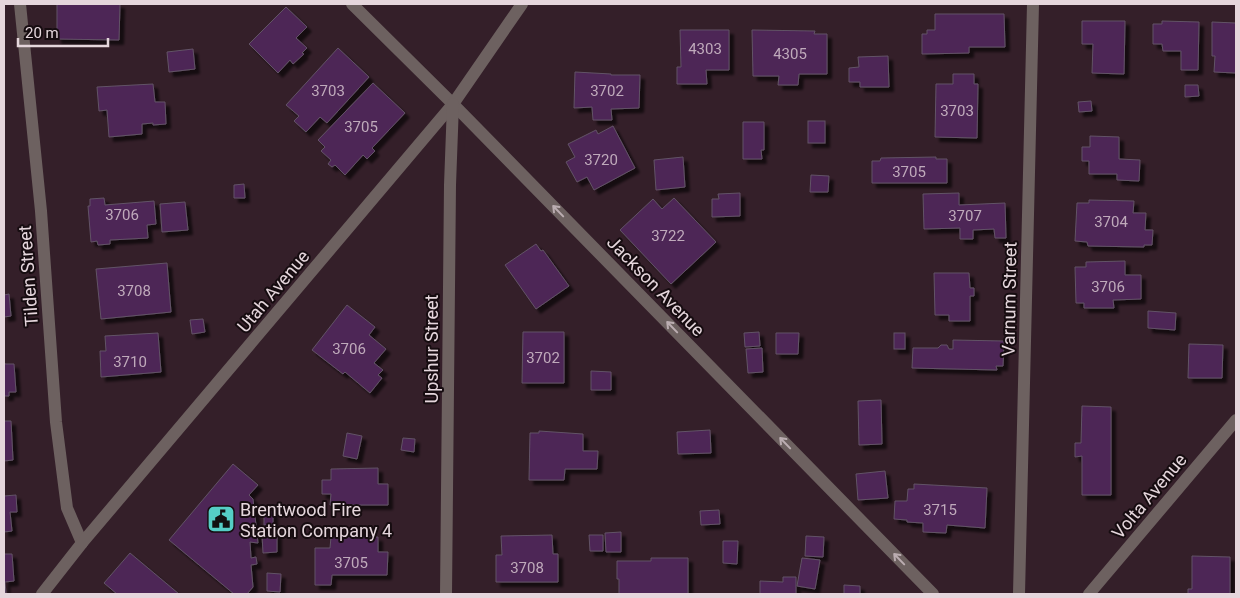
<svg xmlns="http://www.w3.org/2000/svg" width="1240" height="598" font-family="Roboto,sans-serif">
  <defs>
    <filter id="shadow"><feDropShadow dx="4.5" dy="4.5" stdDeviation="1" flood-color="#0009"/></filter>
  </defs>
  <rect width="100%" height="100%" fill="#341f29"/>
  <g fill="#4d2557" stroke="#625366" filter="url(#shadow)">
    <polygon points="57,4 120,4 119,40 57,39"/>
    <polygon points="286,7 307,27 296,38 307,48 302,53 304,54 293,64 290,60 278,73 249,44"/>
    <polygon points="935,14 1004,14 1005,47 969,47 969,53 922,54 922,34 927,34 927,30 935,30"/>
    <polygon points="1082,21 1125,21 1124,74 1092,73 1093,44 1082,44"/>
    <polygon points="1162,21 1199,22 1198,70 1181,70 1181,51 1163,51 1162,44 1153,44 1153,24 1162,24"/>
    <polygon points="1212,22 1236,23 1236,73 1214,72 1215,56 1212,56"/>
    <polygon points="680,30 729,30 729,70 706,70 707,84 677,84 677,67 681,67"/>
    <polygon points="752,30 815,31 814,34 827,34 827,74 799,74 798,85 778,85 779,76 753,76"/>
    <polygon points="338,48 369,77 327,123 320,117 306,132 294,121 299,116 286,105"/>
    <polygon points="193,49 195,69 169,72 167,52"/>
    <polygon points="888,56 889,87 860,87 860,82 849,82 849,68 859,67 858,57"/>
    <polygon points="575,72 611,74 611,75 640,75 639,108 611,109 612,120 593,120 592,107 574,108"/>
    <polygon points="953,74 974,74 974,84 978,84 977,138 935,137 936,84 953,84"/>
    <polygon points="373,83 405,113 372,148 375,151 367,159 363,155 345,175 335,165 332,167 328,164 331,160 321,151 325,147 318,140"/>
    <polygon points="153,84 155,102 165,102 166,124 153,125 153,123 142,124 142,134 109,137 107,110 99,111 97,87"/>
    <polygon points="1185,85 1198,85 1199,96 1185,97"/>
    <polygon points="1091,101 1092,111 1079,112 1078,102"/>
    <rect x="808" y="121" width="17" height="22"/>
    <polygon points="743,122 764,122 764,150 761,150 762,159 743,159"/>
    <polygon points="613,126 635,168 594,190 587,177 577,182 566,162 575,157 568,144 596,130 598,134"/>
    <polygon points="1090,136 1119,137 1119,159 1140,160 1139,181 1117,180 1117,174 1089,174 1089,161 1082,161 1082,147 1090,147"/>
    <polygon points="683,157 685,187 656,190 654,160"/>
    <polygon points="936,157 936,159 947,159 947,183 872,183 872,161 880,161 881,158"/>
    <polygon points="811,175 829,176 828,192 810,192"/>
    <polygon points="244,184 245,198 234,198 234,185"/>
    <polygon points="740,193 740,216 712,217 712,199 719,199 718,194"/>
    <polygon points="959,193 959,205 1005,203 1006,238 995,238 994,229 973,230 973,239 960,239 960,228 924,229 923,194"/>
    <polygon points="104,198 105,205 154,201 156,224 147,225 148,238 110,240 110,244 98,245 97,241 91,242 88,206 90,206 90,199"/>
    <polygon points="674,198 716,242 671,284 620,230 653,199 662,209"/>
    <polygon points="1089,200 1134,201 1133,213 1146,213 1145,230 1153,230 1152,245 1144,245 1144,247 1088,246 1087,242 1075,241 1077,203 1089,203"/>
    <polygon points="185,202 188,230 162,232 160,204"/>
    <polygon points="536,244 541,251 543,250 569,286 536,309 505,265"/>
    <polygon points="1125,261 1125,275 1141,275 1141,299 1113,300 1114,308 1084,308 1084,303 1076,303 1075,267 1086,267 1086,262"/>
    <polygon points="167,263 171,312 101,319 96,269"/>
    <polygon points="934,273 969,273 970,288 974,288 974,296 970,296 970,321 949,321 949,315 935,315"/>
    <polygon points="9,294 11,316 4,317 4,295"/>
    <polygon points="347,305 375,327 369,335 386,349 374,363 383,370 378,375 382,378 370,393 345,372 343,374 312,350"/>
    <polygon points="1148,311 1176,313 1175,330 1148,328"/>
    <polygon points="203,319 205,332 192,334 190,320"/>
    <polygon points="523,332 564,332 564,383 522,383"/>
    <polygon points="759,332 760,346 745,347 744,333"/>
    <polygon points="158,333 161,372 101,377 100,351 106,351 105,336"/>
    <polygon points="776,333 799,333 798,354 776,354"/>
    <rect x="894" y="333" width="11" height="16"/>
    <polygon points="953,340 1004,341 1003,366 996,366 997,370 912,368 913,348 938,348 941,345 947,345 949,349 953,349"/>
    <polygon points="1189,344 1223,345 1222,378 1188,378"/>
    <polygon points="762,348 763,372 748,373 746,349"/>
    <polygon points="4,361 5,364 14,364 16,392 9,392 9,396 4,396"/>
    <polygon points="591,371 611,372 611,390 591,390"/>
    <polygon points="881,400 882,444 859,445 858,401"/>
    <polygon points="1082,406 1111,407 1111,495 1082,495 1082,456 1075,457 1075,443 1081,443"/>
    <polygon points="4,421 11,421 13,460 4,461"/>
    <polygon points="710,430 711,453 678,454 677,432"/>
    <polygon points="539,431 583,434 583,451 598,451 597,469 565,469 564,480 529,480 530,433 539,433"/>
    <polygon points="347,433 362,436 357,459 343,456"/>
    <polygon points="403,438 415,439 414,452 401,450"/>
    <polygon points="233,464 258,485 249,495 253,499 258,543 250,542 251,558 256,557 257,564 251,565 253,587 247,594 234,594 169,540"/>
    <polygon points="378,468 378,484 388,484 388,505 330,505 331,494 322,494 322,480 331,480 331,469"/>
    <polygon points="885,471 888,498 858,500 856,474"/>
    <polygon points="914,484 987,488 985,528 947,525 946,533 923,532 923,523 907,522 907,520 894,519 895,501 907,501 908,489 914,489"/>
    <polygon points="16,495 17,512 10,512 12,531 4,532 4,496"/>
    <polygon points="719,510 720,524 701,525 700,511"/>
    <rect x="264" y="512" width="9" height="13"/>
    <polygon points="621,532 621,552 606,552 605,533"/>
    <polygon points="277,533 277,552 263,553 262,534"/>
    <polygon points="552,535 553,554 558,554 558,582 496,582 496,555 502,555 501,536"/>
    <polygon points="589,535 603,535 603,551 590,551"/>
    <polygon points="806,536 824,537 823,557 805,556"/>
    <polygon points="331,537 378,537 378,552 388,552 387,575 332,575 331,585 315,585 315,548 330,548"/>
    <polygon points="723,541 738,541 737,564 723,563"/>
    <polygon points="130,553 179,594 117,594 104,583"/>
    <polygon points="4,554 12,554 14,581 5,582 6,593 4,593"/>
    <polygon points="1192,556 1230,557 1230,594 1188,594 1188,589 1192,589"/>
    <polygon points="651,558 688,558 688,594 619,594 619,579 617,579 617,561 651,561"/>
    <polygon points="802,558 820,560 815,589 797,586"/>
    <polygon points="267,573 281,574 280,592 267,591"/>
    <polygon points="783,577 796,577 796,594 760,594 760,581 783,582"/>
    <polygon points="844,585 860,586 860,594 844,594"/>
  </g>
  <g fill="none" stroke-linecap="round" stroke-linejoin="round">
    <g stroke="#6d6160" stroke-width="12">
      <polyline points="20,4 41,211 56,422 67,508 82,543"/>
      <polyline points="352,4 453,104 933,594"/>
      <polyline points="42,594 82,543 453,104 522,4"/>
      <polyline points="446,594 450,185 453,104"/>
      <polyline points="1019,594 1033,4"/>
      <polyline points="1089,594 1236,420"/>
    </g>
  </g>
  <defs><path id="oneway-shaft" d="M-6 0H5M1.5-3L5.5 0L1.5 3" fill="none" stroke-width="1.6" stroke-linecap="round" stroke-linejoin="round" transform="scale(1.25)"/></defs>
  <g stroke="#bbadb1">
    <use href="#oneway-shaft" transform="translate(558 211) rotate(-134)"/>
    <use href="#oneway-shaft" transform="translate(672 327) rotate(-134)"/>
    <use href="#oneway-shaft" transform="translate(785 443) rotate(-134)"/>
    <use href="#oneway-shaft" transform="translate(899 559) rotate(-134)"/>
  </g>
  <defs>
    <symbol id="civic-square" viewBox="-11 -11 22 22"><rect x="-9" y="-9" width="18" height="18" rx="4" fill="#55cec6" stroke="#160c10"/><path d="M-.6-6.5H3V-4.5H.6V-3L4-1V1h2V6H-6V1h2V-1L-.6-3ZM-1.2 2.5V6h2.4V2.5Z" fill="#111"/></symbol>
  </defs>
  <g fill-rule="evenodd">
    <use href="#civic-square" x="205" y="503" width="32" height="32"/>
  </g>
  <g text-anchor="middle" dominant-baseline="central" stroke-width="4" stroke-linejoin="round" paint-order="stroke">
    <g font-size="15" fill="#bfaabb">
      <text x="705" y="49">4303</text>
      <text x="790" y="54">4305</text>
      <text x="328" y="91">3703</text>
      <text x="607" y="91">3702</text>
      <text x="957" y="111">3703</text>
      <text x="361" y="127">3705</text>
      <text x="601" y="160">3720</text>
      <text x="909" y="172">3705</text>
      <text x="122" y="215">3706</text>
      <text x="965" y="216">3707</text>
      <text x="1111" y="222">3704</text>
      <text x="668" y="236">3722</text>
      <text x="1108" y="287">3706</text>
      <text x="134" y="291">3708</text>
      <text x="349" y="349">3706</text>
      <text x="543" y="358">3702</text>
      <text x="130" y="362">3710</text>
      <text x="940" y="510">3715</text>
      <text x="351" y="563">3705</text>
      <text x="527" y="568">3708</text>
    </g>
    <g font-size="18" fill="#e5d6dc" stroke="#160c10">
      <text transform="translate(28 276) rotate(-94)">Tilden Street</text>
      <text transform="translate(656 286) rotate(46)">Jackson Avenue</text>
      <text transform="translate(273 291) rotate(-50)">Utah Avenue</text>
      <text transform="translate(1009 299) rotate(-89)">Varnum Street</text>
      <text transform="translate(431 349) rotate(-90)">Upshur Street</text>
      <text transform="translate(1149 496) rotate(-50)">Volta Avenue</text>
    </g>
    <g font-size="18" fill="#e5d6dc" stroke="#160c10" text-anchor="start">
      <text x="240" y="509">Brentwood Fire<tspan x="240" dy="21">Station Company 4</tspan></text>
    </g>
  </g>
  <rect width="1240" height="598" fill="none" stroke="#e5d6dc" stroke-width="10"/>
  <path d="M18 38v8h90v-8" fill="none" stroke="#e5d6dc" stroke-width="2.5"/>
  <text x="25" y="38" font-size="15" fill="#e5d6dc" stroke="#160c10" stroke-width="4" paint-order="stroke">20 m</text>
</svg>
